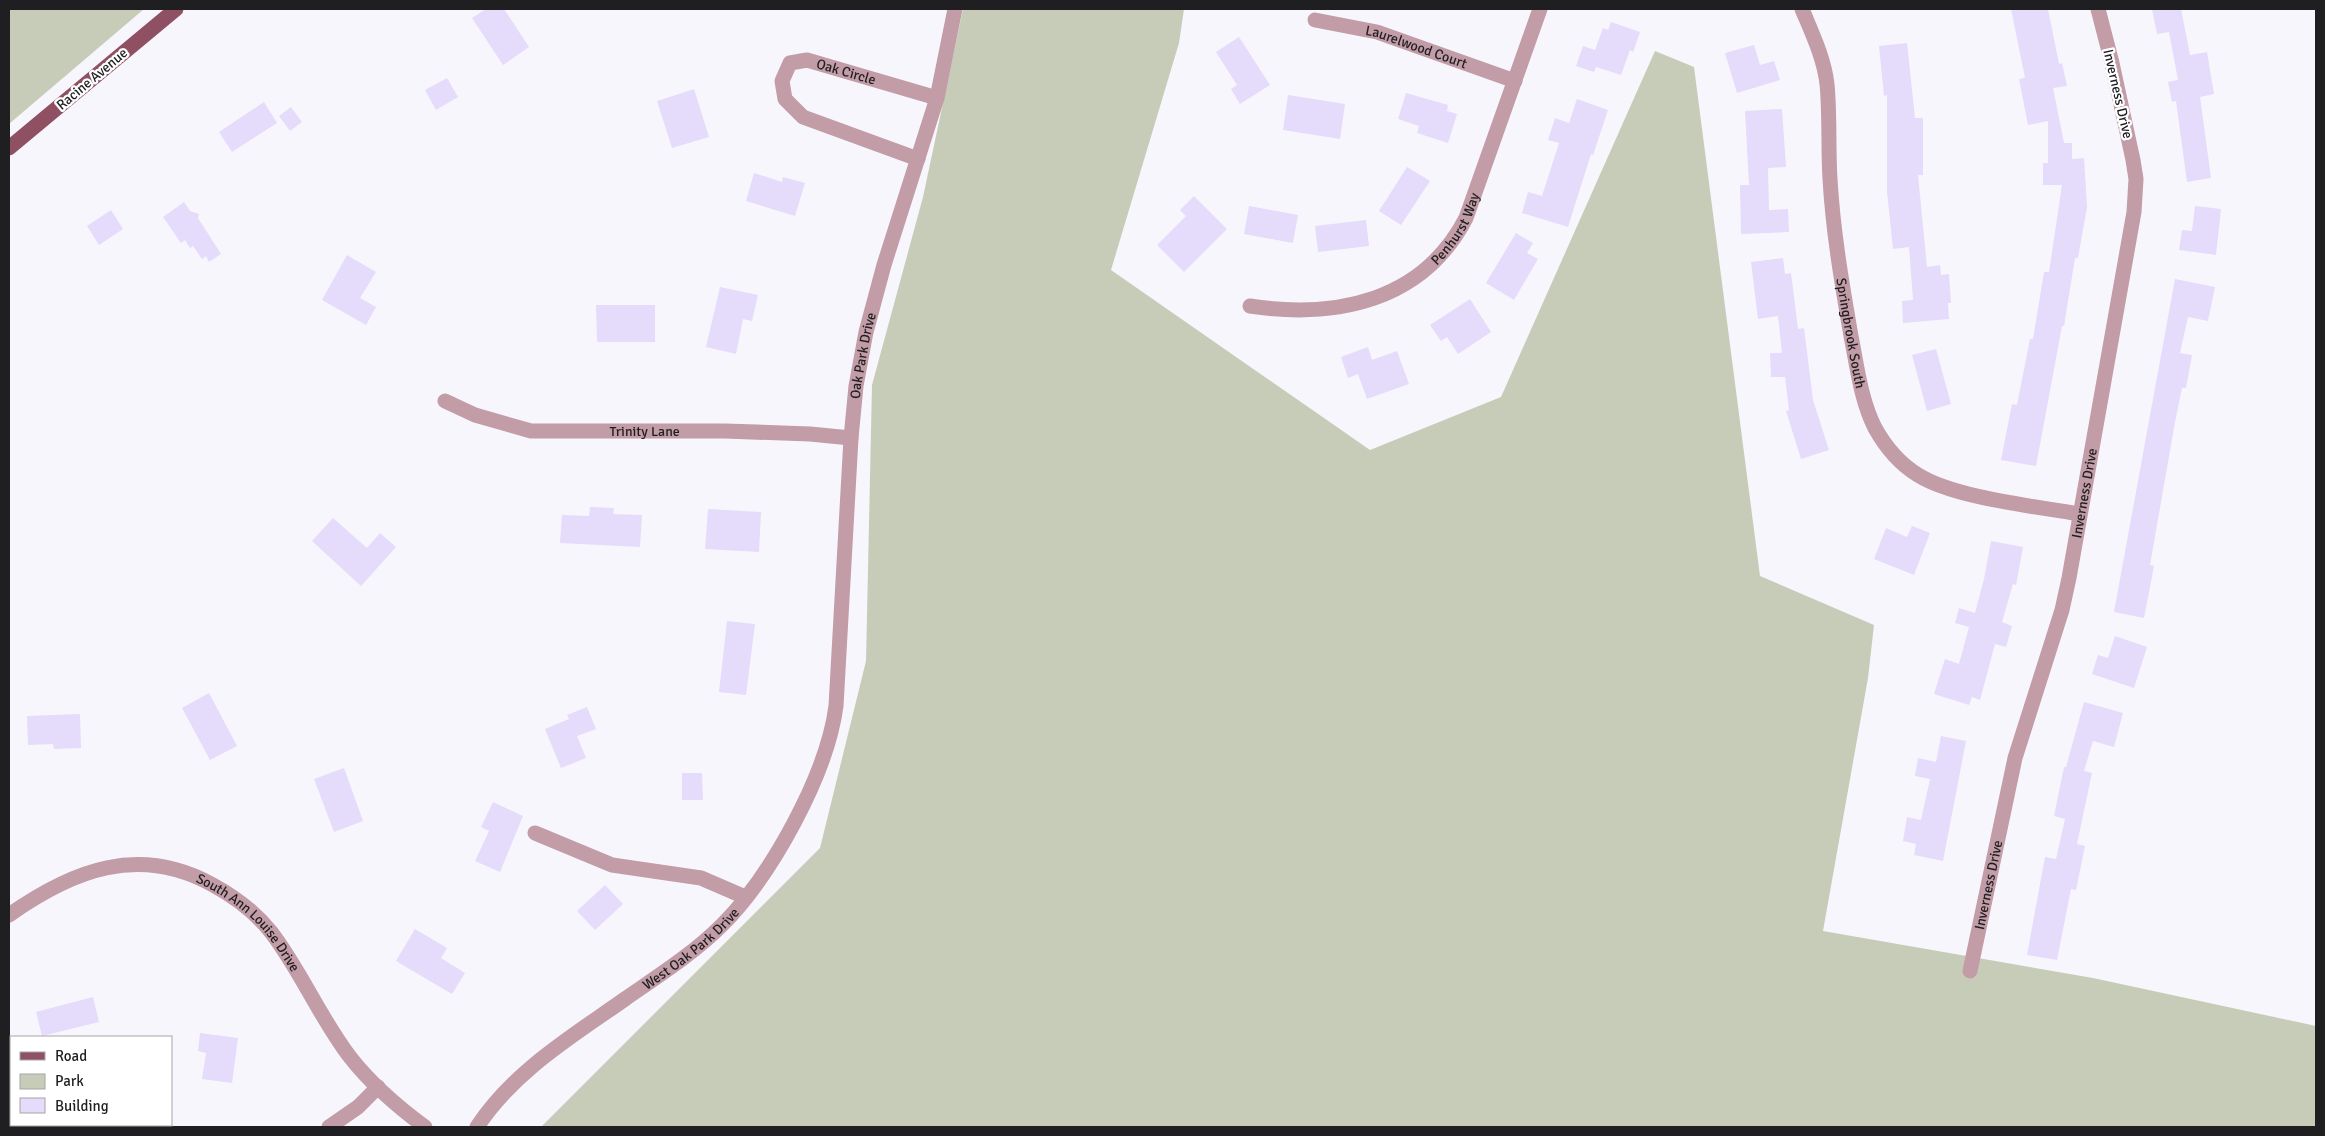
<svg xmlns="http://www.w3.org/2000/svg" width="2325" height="1136" font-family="Signika,sans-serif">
  <rect width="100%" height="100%" fill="#f8f6fd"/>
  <g fill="#c7ccb8">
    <polygon points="9,9 144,9 9,124"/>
    <polygon points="963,9 1184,9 1179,43 1111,270 1370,450 1501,397 1655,51 1694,67 1760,576 1874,625 1868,678 1823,931 2093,978 2316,1026 2316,1127 541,1127 820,848 866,661 872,385 923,197"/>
  </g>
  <g fill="#e5dbfa">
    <polygon points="486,9 504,9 529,47 503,65 472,18"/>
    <polygon points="2011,9 2048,9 2059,64 2062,63 2067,86 2053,88 2064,143 2072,143 2072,159 2084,158 2087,207 2078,258 2075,258 2064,326 2062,326 2036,466 2001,460 2012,404 2017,405 2030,339 2033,339 2044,272 2049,272 2062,185 2043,185 2043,163 2048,163 2048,121 2028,125 2019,79 2025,78"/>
    <polygon points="2152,9 2181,9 2190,55 2207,52 2214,94 2200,97 2211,178 2187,182 2176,101 2172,102 2168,82 2178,80 2169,32 2157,34"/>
    <polygon points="1611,22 1640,32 1633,52 1630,50 1621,75 1596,67 1594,72 1576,66 1583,46 1595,50 1603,28 1608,30"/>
    <polygon points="1239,37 1270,85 1240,104 1231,89 1237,85 1216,52"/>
    <polygon points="1907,43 1915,118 1923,118 1923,175 1918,175 1927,267 1940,265 1941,275 1949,274 1951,303 1948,303 1949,319 1903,323 1902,301 1913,300 1909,247 1893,249 1887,192 1887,95 1884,96 1879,46"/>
    <polygon points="1754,45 1760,65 1774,61 1780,80 1737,93 1725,53"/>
    <polygon points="447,78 458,97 436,110 425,90"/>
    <polygon points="694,89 709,137 672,148 657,101"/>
    <polygon points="1406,93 1448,105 1447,111 1457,114 1448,143 1417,133 1419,126 1398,119"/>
    <polygon points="1288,95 1345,104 1340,139 1283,130"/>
    <polygon points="1577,99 1608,110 1593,155 1591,154 1568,227 1522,213 1528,192 1542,196 1559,143 1548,140 1555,118 1569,123"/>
    <polygon points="264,102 277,123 232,152 219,132"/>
    <polygon points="291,107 302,122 290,131 279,116"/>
    <polygon points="1782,109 1786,167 1768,168 1769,210 1788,209 1789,232 1741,234 1740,185 1749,185 1745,111"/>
    <polygon points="1407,167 1430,181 1401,225 1379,211"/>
    <polygon points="754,173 782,182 783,177 805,183 795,216 746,201"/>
    <polygon points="1194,196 1227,229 1184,272 1157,245 1186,216 1180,210"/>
    <polygon points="184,202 190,211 199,214 198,218 221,254 209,262 206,256 202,259 193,246 190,248 185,240 181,243 163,217"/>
    <polygon points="1249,206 1298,215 1293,243 1244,234"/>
    <polygon points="2195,206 2221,209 2216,255 2179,250 2182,230 2192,231"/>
    <polygon points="111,210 123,229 99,245 87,226"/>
    <polygon points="1366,220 1369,246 1318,252 1315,226"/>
    <polygon points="1516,233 1533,243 1527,253 1538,259 1514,300 1486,283"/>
    <polygon points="347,255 376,272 360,298 376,307 366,325 322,300"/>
    <polygon points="1783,258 1785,274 1791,273 1798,329 1804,328 1813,400 1829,450 1801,459 1786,411 1789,410 1785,377 1771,377 1770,353 1782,353 1778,316 1758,319 1751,262"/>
    <polygon points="2175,279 2215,287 2208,321 2188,317 2180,353 2192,355 2186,388 2182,388 2175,422 2150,565 2154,566 2144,618 2114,612"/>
    <polygon points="720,287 758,295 752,321 743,319 736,354 706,347"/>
    <polygon points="1470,299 1491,332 1458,354 1447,337 1441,341 1430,325"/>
    <polygon points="596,305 655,305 655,342 597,342"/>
    <polygon points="1368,347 1372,360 1397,351 1409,384 1367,399 1358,374 1348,378 1341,357"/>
    <polygon points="1936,349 1951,404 1927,411 1912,355"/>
    <polygon points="590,507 614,508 613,514 642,515 640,547 560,543 562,515 589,516"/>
    <polygon points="708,509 761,512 759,552 705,549"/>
    <polygon points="333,518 367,548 380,533 396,547 361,586 312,541"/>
    <polygon points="1912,526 1930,533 1914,575 1874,559 1886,528 1907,537"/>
    <polygon points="1991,541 2023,547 2016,585 2013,584 2002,622 2012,626 2006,647 1995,644 1980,700 1972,697 1969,705 1934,694 1945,659 1959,664 1969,627 1955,623 1959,608 1975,613 1984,579"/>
    <polygon points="727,621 755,624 746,695 719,692"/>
    <polygon points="2115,636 2147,647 2134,688 2092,674 2098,655 2108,658"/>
    <polygon points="209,693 237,746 210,760 182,708"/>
    <polygon points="2084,702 2123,713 2114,747 2093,741 2084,771 2092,773 2077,844 2085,846 2076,890 2071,889 2057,960 2027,955 2045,857 2056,859 2065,819 2054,816 2064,767 2066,767"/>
    <polygon points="587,707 596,729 577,736 586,758 561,768 545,729 569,719 567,715"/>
    <polygon points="80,714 81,748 54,749 53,744 28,745 27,716"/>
    <polygon points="1941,736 1966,741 1943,861 1914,855 1916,844 1903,841 1907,817 1921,820 1930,779 1915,776 1918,758 1936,762"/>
    <polygon points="344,768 363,821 334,832 314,779"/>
    <polygon points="682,773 702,773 703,800 682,800"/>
    <polygon points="493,802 523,816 500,872 475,861 489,831 481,827"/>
    <polygon points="605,885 623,904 595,930 577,911"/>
    <polygon points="415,929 447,948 441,958 465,973 452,994 396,961"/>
    <polygon points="93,997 99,1022 42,1036 36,1012"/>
    <polygon points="200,1033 238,1038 232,1083 202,1079 206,1053 198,1051"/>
  </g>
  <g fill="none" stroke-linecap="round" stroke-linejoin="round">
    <g stroke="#c29ca6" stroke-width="15">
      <path id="s1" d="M1802,9C1812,33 1824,58 1827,84C1830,115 1828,147 1830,179C1833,232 1842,284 1851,336C1857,366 1861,401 1875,428C1885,446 1900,464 1918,475C1955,498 2034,506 2079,514"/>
      <path id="s2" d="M1315,20L1377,32L1515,81"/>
      <path id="s3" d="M918,159L803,117L785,99L782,81L790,63L807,60L937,98"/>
      <path id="s4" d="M1250,306C1337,319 1423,301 1466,218L1540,9"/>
      <path id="s5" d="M445,401L475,415L531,431H725L810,434L851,438"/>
      <polyline points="535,833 612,865 701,878 745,897"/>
      <path id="s6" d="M9,915C73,870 139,844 213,885C235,897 255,912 271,932C301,971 320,1018 350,1057C371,1084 398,1107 425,1127"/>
      <path id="s7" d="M1970,971L2015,758L2062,610L2069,578L2134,212L2136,179L2133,160L2112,63L2098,9"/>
      <polyline points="329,1127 358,1107 378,1087"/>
      <path id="s8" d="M477,1127C514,1071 571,1037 625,999C658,976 693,954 722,925C771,876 827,775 836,706L851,438L856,386L866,332L884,265L937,98L955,9"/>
    </g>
    <polyline stroke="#8f5063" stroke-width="15" points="9,148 176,9"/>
  </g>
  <g text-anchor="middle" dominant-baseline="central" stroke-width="4.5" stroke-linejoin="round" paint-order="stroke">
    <g font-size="14" fill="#1f1e21" stroke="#fff">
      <text stroke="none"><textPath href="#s2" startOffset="105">Laurelwood Court</textPath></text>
      <text stroke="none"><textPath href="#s3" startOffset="244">Oak Circle</textPath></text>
      <text transform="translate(92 79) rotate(-40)">Racine Avenue</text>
      <text transform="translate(2118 94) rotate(77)">Inverness Drive</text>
      <text stroke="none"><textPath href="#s4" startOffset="236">Penhurst Way</textPath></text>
      <text stroke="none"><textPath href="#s1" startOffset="330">Springbrook South</textPath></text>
      <text stroke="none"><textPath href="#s8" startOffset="921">Oak Park Drive</textPath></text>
      <text stroke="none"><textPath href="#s5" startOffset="205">Trinity Lane</textPath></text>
      <text stroke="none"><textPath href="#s7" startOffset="492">Inverness Drive</textPath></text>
      <text stroke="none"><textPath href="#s7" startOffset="88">Inverness Drive</textPath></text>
      <text stroke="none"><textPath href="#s6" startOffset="271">South Ann Louise Drive</textPath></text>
      <text stroke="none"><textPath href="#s8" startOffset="280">West Oak Park Drive</textPath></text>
    </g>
  </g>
  <rect width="2325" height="1136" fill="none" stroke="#1f1e21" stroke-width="20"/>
  <rect x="10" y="1036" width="162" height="90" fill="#ffffff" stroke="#a5a5a6"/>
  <rect x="20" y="1052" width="25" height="8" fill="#8f5063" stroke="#a5a5a6"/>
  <text x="55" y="1061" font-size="15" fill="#1f1e21">Road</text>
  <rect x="20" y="1074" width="25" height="15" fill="#c7ccb8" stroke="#a5a5a6"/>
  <text x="55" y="1086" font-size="15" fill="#1f1e21">Park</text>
  <rect x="20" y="1098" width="25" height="15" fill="#e5dbfa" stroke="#a5a5a6"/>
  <text x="55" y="1111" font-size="15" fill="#1f1e21">Building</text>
</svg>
